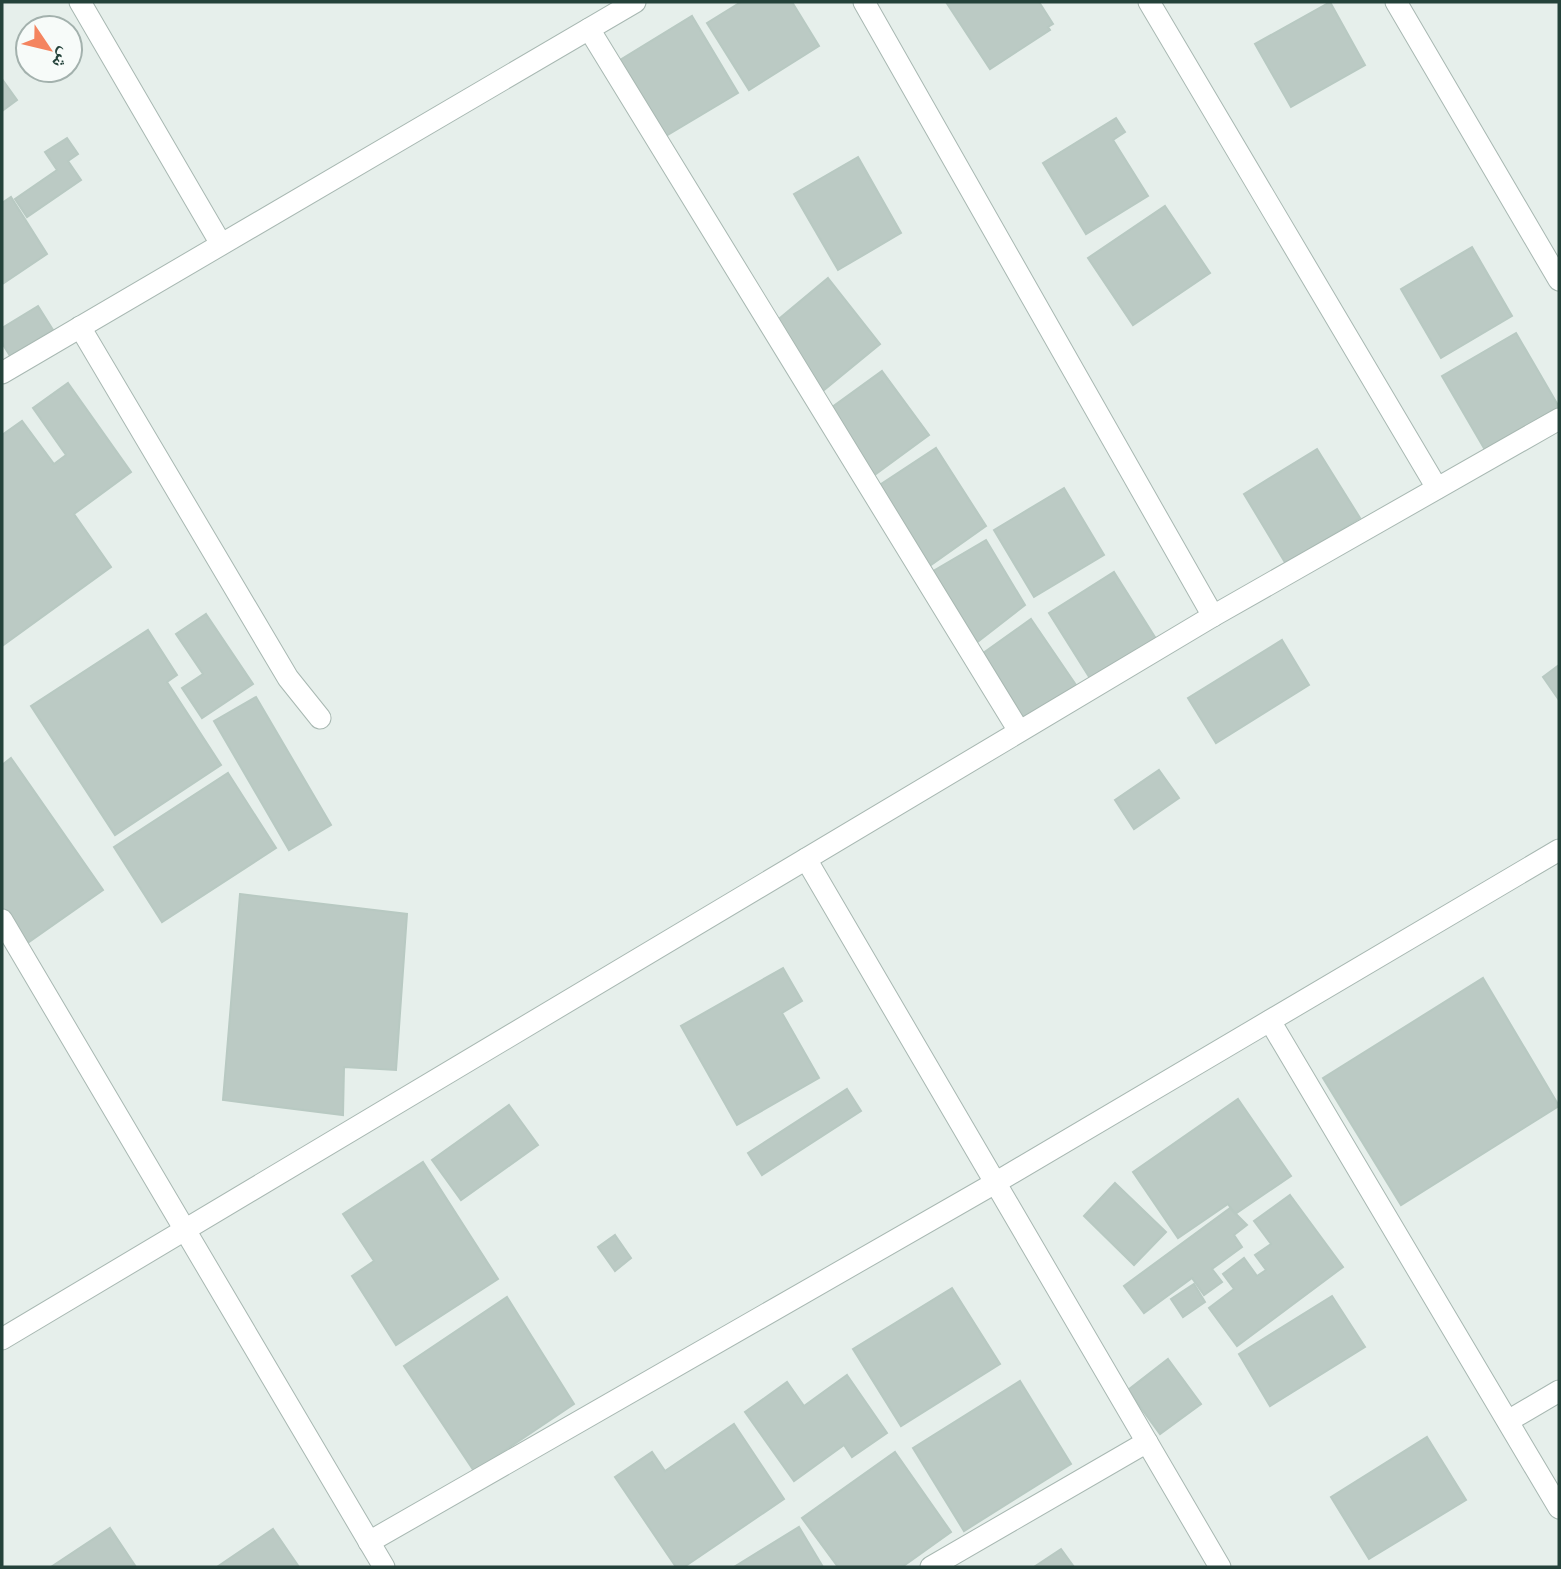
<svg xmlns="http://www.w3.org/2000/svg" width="1561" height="1569" font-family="Barlow,'Noto Naskh Arabic',sans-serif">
  <rect width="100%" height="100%" fill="#e6efeb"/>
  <g fill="#bbcac4" stroke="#b8c9c2" stroke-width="2">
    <polygon points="741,2 792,2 819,46 749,90 707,23"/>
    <polygon points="946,2 1039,2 1053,24 1048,27 1050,30 990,69"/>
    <polygon points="1330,2 1365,65 1291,107 1255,44"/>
    <polygon points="692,16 738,93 661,139 615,63"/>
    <polygon points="2,79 17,100 2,111"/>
    <polygon points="1116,118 1125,132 1113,140 1148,196 1086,234 1043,163"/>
    <polygon points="67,138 78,154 68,161 81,180 27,217 15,199 57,170 45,152"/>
    <polygon points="858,157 901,233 838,270 794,194"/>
    <polygon points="11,197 47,254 4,283 2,203"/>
    <polygon points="1165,206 1210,273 1133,325 1088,258"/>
    <polygon points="1472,247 1512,316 1441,358 1401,289"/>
    <polygon points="828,278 880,344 818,395 774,323"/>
    <polygon points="38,306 53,330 10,356 2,343 2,328"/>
    <polygon points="1516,333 1559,407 1485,450 1442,376"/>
    <polygon points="882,371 929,435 869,479 828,410"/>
    <polygon points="68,383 131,472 74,514 111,567 2,646 2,435 22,421 54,464 66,455 33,408"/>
    <polygon points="936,448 986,526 928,567 875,488"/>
    <polygon points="1317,449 1360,518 1286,564 1244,494"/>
    <polygon points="1064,488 1104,555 1034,597 994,530"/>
    <polygon points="986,540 1025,605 971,647 928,574"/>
    <polygon points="1114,572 1158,642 1093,683 1049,613"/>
    <polygon points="206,614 253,684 202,718 182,688 203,674 176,634"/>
    <polygon points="1031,619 1078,688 1023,724 979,656"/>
    <polygon points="148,630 177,675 167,682 221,765 115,835 31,706"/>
    <polygon points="1282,640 1309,685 1216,743 1188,698"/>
    <polygon points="1559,665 1559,700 1543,677"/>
    <polygon points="256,697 331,825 289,850 214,721"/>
    <polygon points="11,758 103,890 16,951 2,932 2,765"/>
    <polygon points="1159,770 1179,798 1134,829 1115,800"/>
    <polygon points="228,773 276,848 162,922 114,847"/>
    <polygon points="240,894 407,914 396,1070 344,1067 343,1115 223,1100"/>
    <polygon points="783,968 802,1001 782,1013 819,1078 737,1125 681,1026"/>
    <polygon points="1483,978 1559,1106 1401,1205 1323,1078"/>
    <polygon points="847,1089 861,1111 762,1175 748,1153"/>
    <polygon points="1238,1099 1291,1176 1235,1214 1228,1204 1178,1238 1133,1172"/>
    <polygon points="509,1105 538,1145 461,1200 432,1160"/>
    <polygon points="423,1162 498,1279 396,1345 352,1276 374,1261 343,1214"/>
    <polygon points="1115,1183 1166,1232 1134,1265 1084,1216"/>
    <polygon points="1290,1195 1343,1267 1237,1346 1209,1308 1234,1289 1223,1274 1244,1258 1257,1276 1266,1270 1255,1255 1271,1244 1254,1221"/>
    <polygon points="1230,1208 1247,1225 1234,1235 1242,1247 1212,1269 1222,1282 1204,1295 1192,1278 1144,1313 1124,1286"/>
    <polygon points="615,1235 631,1258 615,1271 598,1247"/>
    <polygon points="1194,1284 1205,1302 1183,1317 1171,1299"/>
    <polygon points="952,1288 1000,1364 901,1426 853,1349"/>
    <polygon points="1332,1296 1365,1347 1270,1406 1239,1354"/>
    <polygon points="507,1297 574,1404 474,1471 404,1366"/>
    <polygon points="1168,1359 1201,1404 1160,1434 1128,1390"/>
    <polygon points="847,1375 887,1433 852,1457 844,1445 794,1481 745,1412 787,1382 804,1406"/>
    <polygon points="1020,1381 1071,1464 964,1531 913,1448"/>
    <polygon points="734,1424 784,1499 684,1567 676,1567 615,1477 652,1452 665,1471"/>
    <polygon points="1427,1437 1466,1500 1369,1559 1331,1497"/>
    <polygon points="895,1452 951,1532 902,1567 838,1567 802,1518"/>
    <polygon points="799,1527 823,1567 734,1567"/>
    <polygon points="110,1528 136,1567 51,1567"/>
    <polygon points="273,1529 299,1567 217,1567"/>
    <polygon points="1061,1549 1074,1567 1034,1567"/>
  </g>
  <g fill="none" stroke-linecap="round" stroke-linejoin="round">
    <defs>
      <g id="minor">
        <polyline points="80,2 221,244"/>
        <polyline points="864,2 1213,616"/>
        <polyline points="1149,2 1437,488"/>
        <polyline points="1396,2 1559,280"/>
        <polyline points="589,29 1019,731"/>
        <polyline points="80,327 288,678 320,718"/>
        <polyline points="2,373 635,2"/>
        <polyline points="806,859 1220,1567"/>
        <polyline points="2,920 384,1567"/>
        <polyline points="1270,1021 1559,1508"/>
        <polyline points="2,1339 1213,616 1559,419"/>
        <polyline points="1508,1421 1559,1391"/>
        <polyline points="369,1542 995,1183 1559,850"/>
        <polyline points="931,1567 1147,1442"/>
      </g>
    </defs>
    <use href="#minor" stroke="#a8b8b2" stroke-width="23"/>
    <use href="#minor" stroke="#fff" stroke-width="21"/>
  </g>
  <rect width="1561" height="1569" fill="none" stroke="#24423a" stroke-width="7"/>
  <g transform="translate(49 49) rotate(125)"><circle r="33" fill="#f7fbf9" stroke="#a3b1ad" stroke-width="2"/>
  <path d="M0-5L12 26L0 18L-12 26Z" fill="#f4845f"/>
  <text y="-10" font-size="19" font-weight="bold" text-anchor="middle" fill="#24423a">ش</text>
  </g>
</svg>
